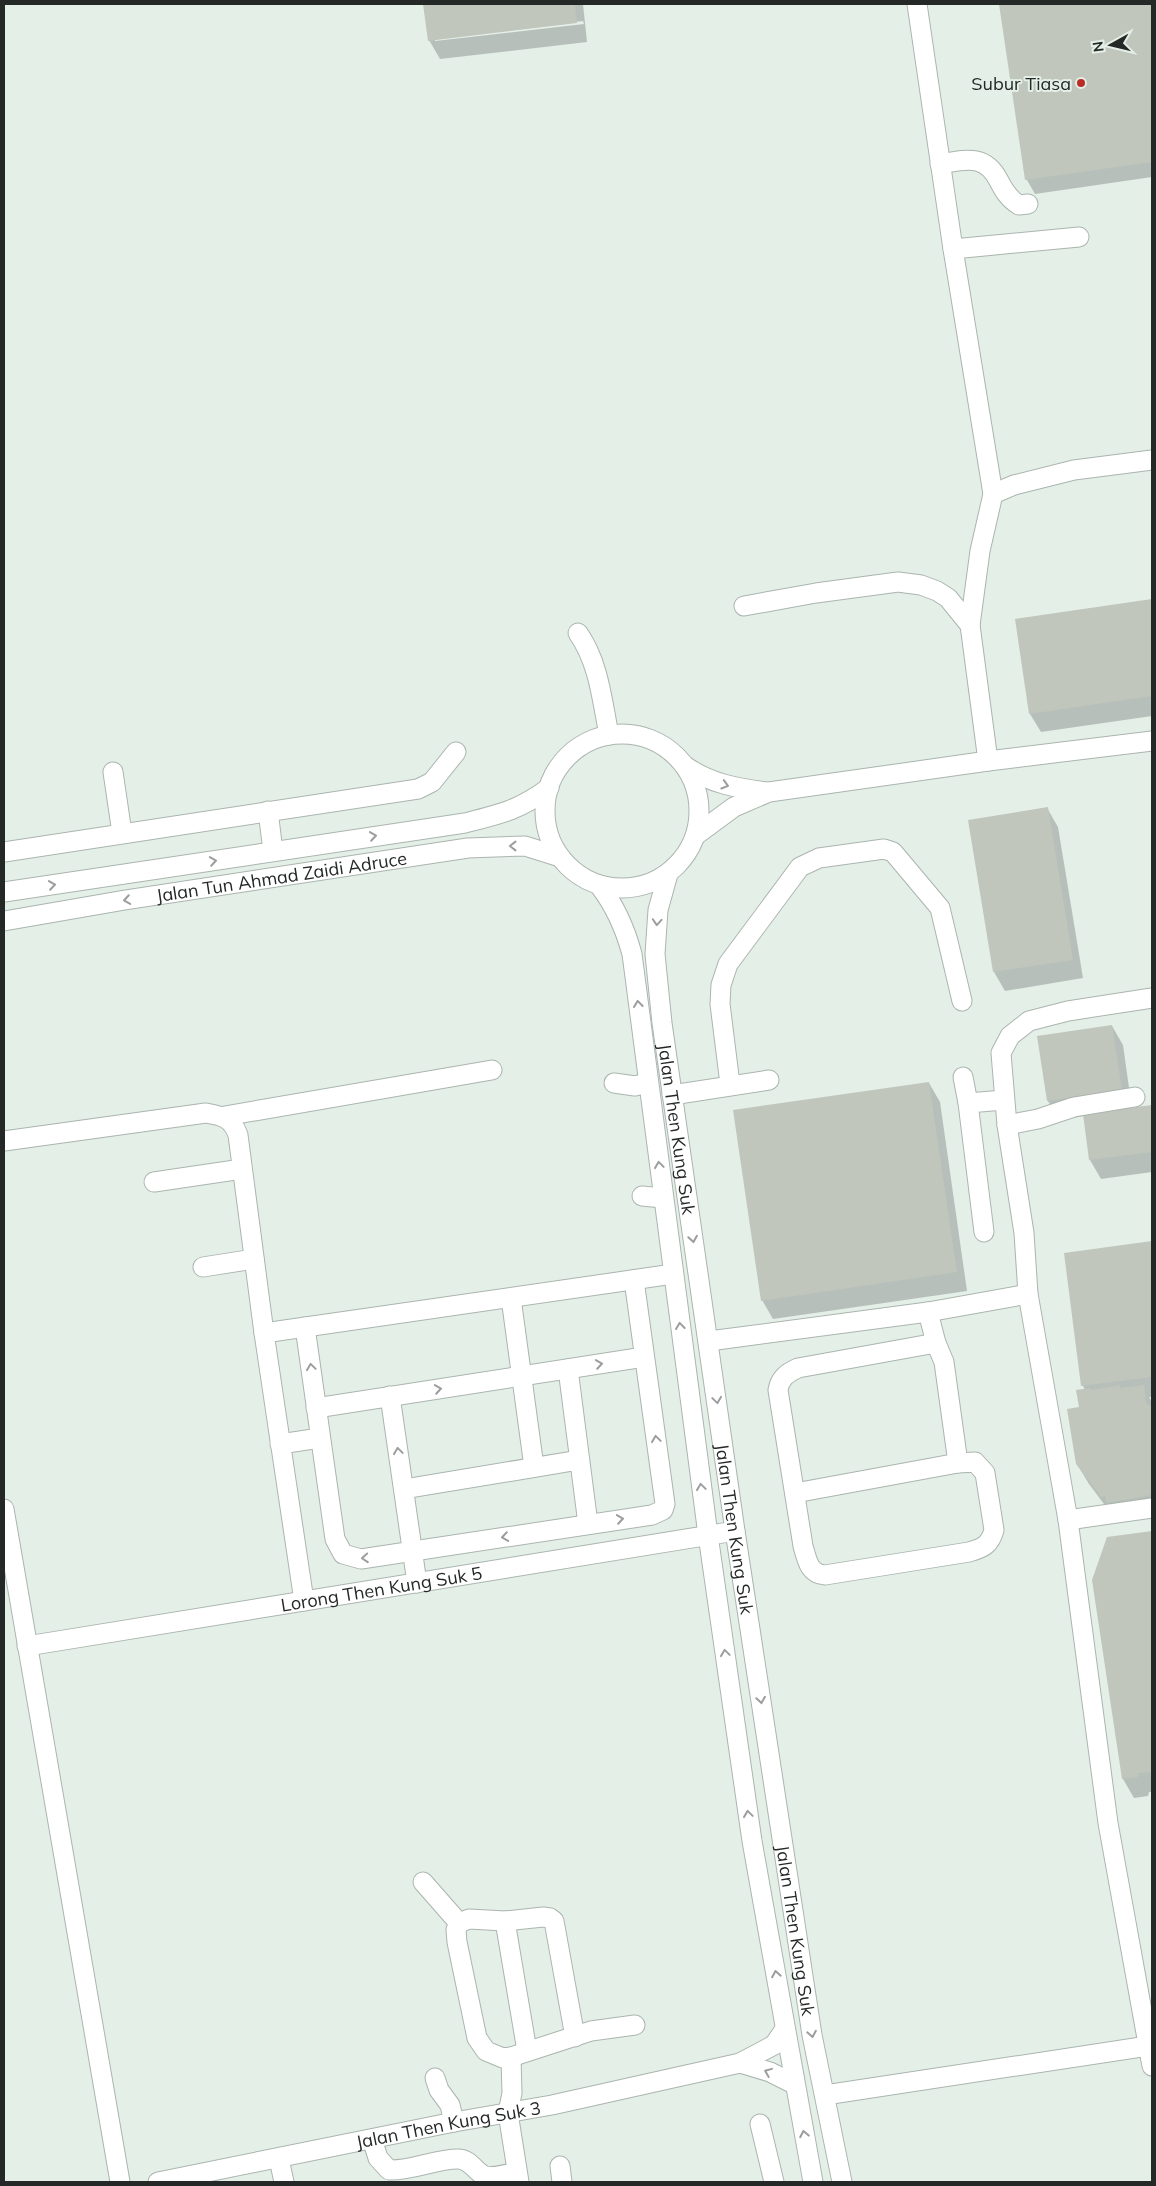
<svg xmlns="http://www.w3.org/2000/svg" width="1156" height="2186" font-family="Mulish,sans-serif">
  <rect width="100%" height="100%" fill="#e4efe8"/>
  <g fill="#0003" fill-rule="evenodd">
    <path d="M424,4H583L587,42L440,59L429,40ZM583,21L584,24L435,41V39Z"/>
    <polygon points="1000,4 1152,4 1152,177 1035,194 1027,180"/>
    <polygon points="1152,600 1152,716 1041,732 1030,714 1016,620"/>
    <polygon points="1047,808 1058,827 1083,978 1005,991 994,972 970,821"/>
    <polygon points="1112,1026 1123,1045 1132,1109 1152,1106 1152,1172 1101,1179 1090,1160 1084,1116 1059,1120 1048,1101 1039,1037"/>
    <polygon points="929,1083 940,1102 967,1291 773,1319 762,1300"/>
    <polygon points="1152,1243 1152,1397 1149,1397 1152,1402 1152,1516 1113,1516 1089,1484 1077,1464 1080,1408 1085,1390 1083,1386 1066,1254"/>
    <polygon points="1152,1532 1152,1792 1149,1792 1148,1796 1134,1798 1123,1779 1093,1580 1108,1538"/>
  </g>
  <g fill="#c0c6bc">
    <polygon points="423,4 575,4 577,23 428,41"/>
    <polygon points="999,4 1152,4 1152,162 1025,180"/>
    <polygon points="1152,599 1152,696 1029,714 1015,619"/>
    <polygon points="1048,807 1073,960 993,972 968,820"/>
    <polygon points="1112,1025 1122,1090 1047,1101 1037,1036"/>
    <polygon points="929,1082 957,1272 761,1301 733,1110"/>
    <polygon points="1152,1105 1152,1152 1089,1160 1083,1114"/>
    <polygon points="1152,1241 1152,1377 1081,1386 1064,1253"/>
    <polygon points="1120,1385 1120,1388 1144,1385 1146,1403 1152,1407 1152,1495 1107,1503 1105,1496 1101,1497 1076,1464 1067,1409 1079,1407 1076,1390 1090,1388 1091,1390"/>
    <polygon points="1152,1531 1152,1772 1138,1773 1138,1777 1122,1779 1092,1580 1107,1537"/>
  </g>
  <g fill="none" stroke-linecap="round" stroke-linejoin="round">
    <defs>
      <g id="minor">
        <polyline points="917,4 953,249 993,494 980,551 970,625 988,761"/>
        <path d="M940,164C965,160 985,153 999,181C1004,191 1009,199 1019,205L1028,204"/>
        <polyline points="953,249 1079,237"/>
        <polyline points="993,494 1014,485 1074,470 1152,460"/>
        <polyline points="744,606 816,593 898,582 921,585 937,591 948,598 970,625"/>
        <path d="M578,633C599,663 602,700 609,735"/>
        <circle cx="622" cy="811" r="77"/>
        <path d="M685,766C711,784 737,788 767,792"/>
        <polyline points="113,772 122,833"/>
        <polyline points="268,811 273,851"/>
        <polyline points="696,835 734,807 769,792 988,761 1152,741"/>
        <polyline points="4,852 418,789 432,782 456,752"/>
        <path id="s1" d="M668,874L658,910L655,954L662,1023L735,1531L812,2035L842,2182"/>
        <path d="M599,885C616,907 625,928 632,954L708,1535L752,1841L813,2182"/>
        <path d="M4,892L465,823C501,814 519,810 549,788"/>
        <path id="s2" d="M4,921L125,900L468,848L525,846L560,857"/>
        <polyline points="1152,998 1068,1011 1029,1021 1010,1036 1001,1053 1007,1125 1024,1233 1028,1294 1068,1520 1108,1823 1152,2066"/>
        <polyline points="963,1077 968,1103 984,1232"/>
        <polyline points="614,1083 635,1086 647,1083"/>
        <polyline points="730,1084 720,1004 721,985 728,964 800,867 819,858 884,849 893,852 940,908 962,1001"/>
        <polyline points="672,1095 769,1080"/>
        <polyline points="968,1103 1004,1100"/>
        <polyline points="225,1116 492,1070"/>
        <polyline points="1007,1125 1038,1119 1074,1107 1135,1097"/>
        <path d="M4,1141L206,1113C223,1116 232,1118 238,1135L264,1333L304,1601"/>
        <polyline points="154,1182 242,1169"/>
        <polyline points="642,1196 663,1198"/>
        <polyline points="203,1267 254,1259"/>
        <polyline points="511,1298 534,1467"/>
        <polyline points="305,1327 335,1539 343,1554 361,1559 652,1515 663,1510 665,1504 634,1280"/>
        <polyline points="264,1333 673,1274"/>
        <polyline points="709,1341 928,1312 1028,1294"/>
        <path d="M936,1343L798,1368C787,1373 780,1378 778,1390L803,1546C807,1560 809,1574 825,1575L969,1552C983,1548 990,1545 994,1530L985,1473L975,1462L958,1463"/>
        <polyline points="568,1369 588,1524"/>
        <polyline points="390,1396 417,1583"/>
        <polyline points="316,1408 644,1357"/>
        <polyline points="280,1444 320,1438"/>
        <polyline points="404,1489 579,1460"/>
        <polyline points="795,1493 958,1463 944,1362 936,1343 928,1312"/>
        <polyline points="4,1509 120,2182"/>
        <polyline points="1068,1520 1152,1508"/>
        <path id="s3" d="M27,1646L735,1531"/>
        <polyline points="423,1882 459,1923"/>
        <polyline points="505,1921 527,2051"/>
        <polyline points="575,2037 554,1921 550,1918 543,1917 505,1921 469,1919 459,1923 456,1930 457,1942 477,2038 486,2051 503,2058 511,2057 591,2031 635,2025"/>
        <polyline points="511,2057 512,2093 508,2113 519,2182"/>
        <polyline points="740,2063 770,2072 794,2084"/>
        <polyline points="435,2078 439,2090 450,2105 454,2122"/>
        <polyline points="825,2095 1148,2046"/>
        <polyline points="760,2124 774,2182"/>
        <path d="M372,2139L378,2158L389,2170C412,2171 435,2159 458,2159C470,2159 474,2170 483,2175C492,2179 508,2174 517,2172"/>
        <polyline points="279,2159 284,2182"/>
        <polyline points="560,2166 562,2182"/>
        <path id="s4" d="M158,2182L454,2122L552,2105L740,2063L774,2045L785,2029"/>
      </g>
    </defs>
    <use href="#minor" stroke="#abb5af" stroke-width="21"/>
    <use href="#minor" stroke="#fff" stroke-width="19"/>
  </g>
  <defs><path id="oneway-chevron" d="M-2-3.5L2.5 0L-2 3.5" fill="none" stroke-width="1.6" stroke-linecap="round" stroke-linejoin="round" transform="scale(1.25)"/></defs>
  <g stroke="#9c9e9d">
    <use href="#oneway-chevron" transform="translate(725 785) rotate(16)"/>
    <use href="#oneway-chevron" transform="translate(373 836) rotate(-8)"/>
    <use href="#oneway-chevron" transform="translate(513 846) rotate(-180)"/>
    <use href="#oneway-chevron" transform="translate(213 861) rotate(-9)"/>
    <use href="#oneway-chevron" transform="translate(52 885) rotate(-8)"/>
    <use href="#oneway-chevron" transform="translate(127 900) rotate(171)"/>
    <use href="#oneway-chevron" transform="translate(657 922) rotate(94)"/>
    <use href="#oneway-chevron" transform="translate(638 1004) rotate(-97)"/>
    <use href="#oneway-chevron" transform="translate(659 1165) rotate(-98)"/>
    <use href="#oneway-chevron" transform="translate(693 1239) rotate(81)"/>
    <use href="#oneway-chevron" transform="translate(680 1326) rotate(-97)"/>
    <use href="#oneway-chevron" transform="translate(599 1364) rotate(-9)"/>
    <use href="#oneway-chevron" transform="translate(311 1367) rotate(-98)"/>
    <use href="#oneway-chevron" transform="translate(438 1389) rotate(-9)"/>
    <use href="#oneway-chevron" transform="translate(717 1400) rotate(82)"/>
    <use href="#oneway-chevron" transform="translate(656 1439) rotate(-98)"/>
    <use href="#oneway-chevron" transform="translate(398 1451) rotate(-98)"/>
    <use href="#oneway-chevron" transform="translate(701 1487) rotate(-98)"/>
    <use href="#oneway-chevron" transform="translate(620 1519) rotate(-9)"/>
    <use href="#oneway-chevron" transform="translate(505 1537) rotate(171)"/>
    <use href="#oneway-chevron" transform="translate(365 1558) rotate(176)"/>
    <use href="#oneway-chevron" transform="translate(725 1653) rotate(-98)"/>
    <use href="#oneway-chevron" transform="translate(761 1700) rotate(81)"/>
    <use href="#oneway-chevron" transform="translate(748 1814) rotate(-98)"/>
    <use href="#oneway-chevron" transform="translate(776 1974) rotate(-100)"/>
    <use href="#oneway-chevron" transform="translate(812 2034) rotate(80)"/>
    <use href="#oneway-chevron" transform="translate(768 2072) rotate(-158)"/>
    <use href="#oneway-chevron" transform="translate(804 2134) rotate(-101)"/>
  </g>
  <circle fill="#bb2c27" stroke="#e4efe8" stroke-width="2" cx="1081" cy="83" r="5"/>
  <g text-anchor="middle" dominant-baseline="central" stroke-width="4" stroke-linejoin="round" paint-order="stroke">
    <g font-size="18" fill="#242826" stroke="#e4efe8" text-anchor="end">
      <text x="1071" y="83">Subur Tiasa</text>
    </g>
    <g font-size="18" fill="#242826" stroke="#e4efe8">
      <text stroke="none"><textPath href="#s2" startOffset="281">Jalan Tun Ahmad Zaidi Adruce</textPath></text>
      <text stroke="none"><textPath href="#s1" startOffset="258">Jalan Then Kung Suk</textPath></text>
      <text stroke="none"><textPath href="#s1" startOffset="662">Jalan Then Kung Suk</textPath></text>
      <text stroke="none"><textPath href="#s3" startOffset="359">Lorong Then Kung Suk 5</textPath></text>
      <text stroke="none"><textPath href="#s1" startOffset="1068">Jalan Then Kung Suk</textPath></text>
      <text stroke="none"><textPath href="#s4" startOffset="296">Jalan Then Kung Suk 3</textPath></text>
    </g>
  </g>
  <rect width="1156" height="2186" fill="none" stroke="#242826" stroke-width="10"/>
  <g transform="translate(1111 45) rotate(262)" stroke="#e4efe8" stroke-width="4" paint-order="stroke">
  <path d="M0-4L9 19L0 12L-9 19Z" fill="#242826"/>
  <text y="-8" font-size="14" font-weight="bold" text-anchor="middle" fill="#242826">N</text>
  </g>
</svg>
